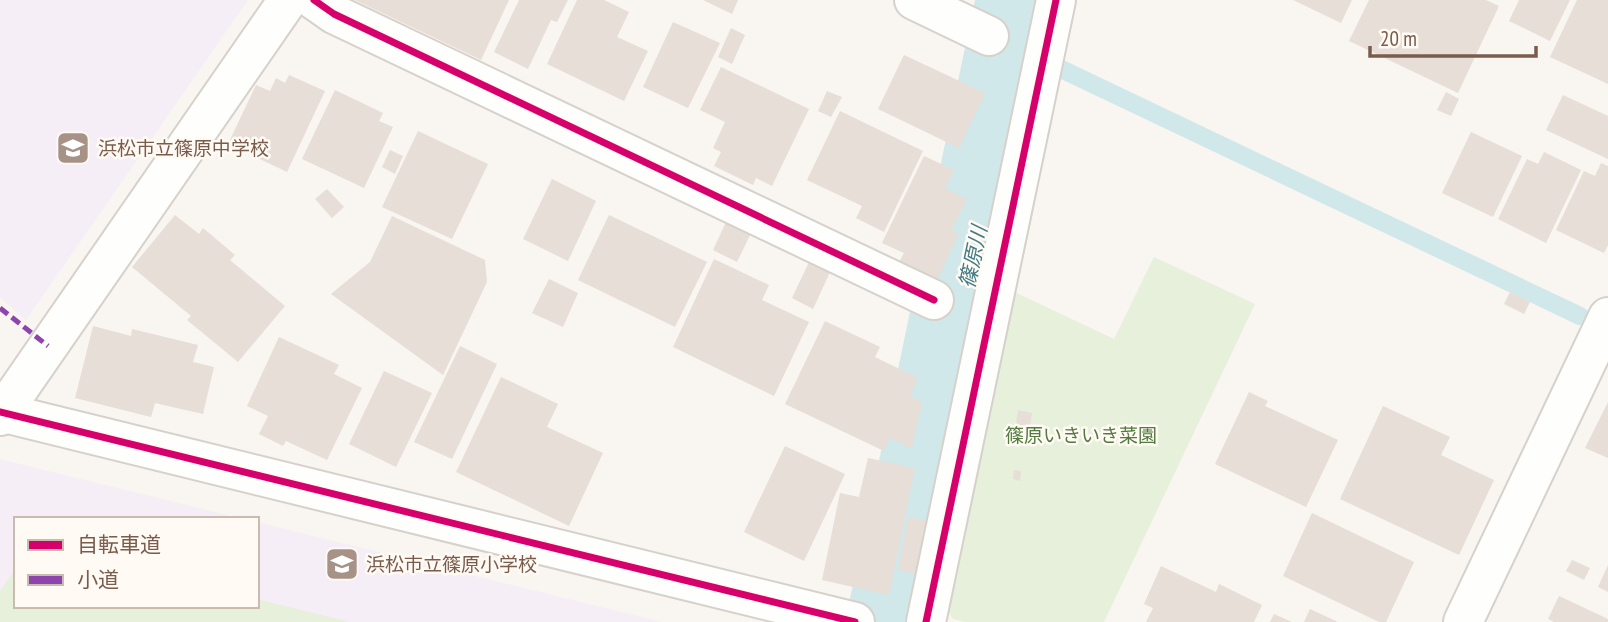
<svg xmlns="http://www.w3.org/2000/svg" width="1608" height="622" font-family="'PT Sans Narrow','Noto Sans JP',sans-serif">
  <rect width="100%" height="100%" fill="#f9f5f0"/>
  <g fill="#f6eef6">
    <polygon points="0,0 248,0 26,320 0,297"/>
    <polygon points="0,459 243,519 16,519 16,606 257,606 257,522 662,622 0,622"/>
  </g>
  <g fill="#e7f0db">
    <polygon points="1154,257 1255,304 1104,622 965,622 953,619 943,604 1008,289 1114,339"/>
    <polygon points="16,568 16,606 257,606 257,599 350,622 0,622 0,591"/>
  </g>
  <g fill="none" stroke-linecap="round" stroke-linejoin="round">
    <g stroke="#d0e8ea" stroke-width="18">
      <polyline points="1016,48 1027,54"/>
      <polyline points="1059,68 1580,316"/>
    </g>
    <g stroke="#d0e8ea" stroke-width="100">
      <polyline points="919,514 1026,0"/>
      <polyline points="896,622 906,576"/>
    </g>
  </g>
  <g fill="#e6ded7">
    <polygon points="355,0 509,0 481,60"/>
    <polygon points="519,0 568,0 557,22 551,20 528,69 494,52"/>
    <polygon points="577,0 604,0 629,12 617,37 648,51 624,101 547,64"/>
    <polygon points="703,0 738,0 732,14"/>
    <polygon points="1293,0 1352,0 1341,23"/>
    <polygon points="1369,0 1486,0 1499,6 1458,93 1349,41"/>
    <polygon points="1519,0 1570,0 1550,41 1509,21"/>
    <polygon points="1577,0 1608,0 1608,84 1550,57"/>
    <polygon points="673,22 720,43 688,108 643,87"/>
    <polygon points="731,28 745,35 732,64 718,57"/>
    <polygon points="904,55 985,93 959,148 878,109"/>
    <polygon points="721,67 809,109 772,186 756,178 753,185 714,166 721,152 713,148 725,122 700,110"/>
    <polygon points="289,75 325,91 287,172 228,144 256,85 270,91 276,78 285,83"/>
    <polygon points="335,90 383,113 379,121 393,127 364,188 302,159"/>
    <polygon points="827,91 842,97 831,117 818,111"/>
    <polygon points="1446,92 1459,99 1451,116 1437,110"/>
    <polygon points="1563,95 1608,116 1608,159 1546,130"/>
    <polygon points="840,111 923,151 884,232 856,218 862,206 807,180"/>
    <polygon points="418,131 488,164 452,239 382,207"/>
    <polygon points="1471,132 1522,156 1493,217 1442,193"/>
    <polygon points="390,150 403,156 395,174 382,167"/>
    <polygon points="1544,152 1581,170 1546,243 1498,219 1527,159 1538,164"/>
    <polygon points="924,156 954,170 945,188 967,199 951,230 958,234 937,280 899,262 904,253 882,243"/>
    <polygon points="1601,163 1608,166 1608,245 1604,253 1556,230 1584,171 1595,176"/>
    <polygon points="552,179 596,201 568,261 523,239"/>
    <polygon points="327,189 344,207 332,218 315,199"/>
    <polygon points="175,215 199,234 203,228 235,255 230,260 285,306 238,362 187,320 191,316 132,267"/>
    <polygon points="609,215 707,262 675,327 578,280"/>
    <polygon points="392,216 485,260 487,282 443,375 331,294 370,262"/>
    <polygon points="727,220 752,231 737,262 713,250"/>
    <polygon points="714,259 769,285 762,300 809,322 774,396 673,347"/>
    <polygon points="810,260 831,270 813,309 792,298"/>
    <polygon points="549,279 578,293 563,327 532,313"/>
    <polygon points="1510,292 1530,302 1524,314 1504,304"/>
    <polygon points="825,321 880,347 875,357 918,378 910,396 922,402 912,448 890,438 884,451 785,404"/>
    <polygon points="93,326 131,336 132,329 198,345 193,362 214,367 203,414 155,403 151,417 75,398"/>
    <polygon points="279,337 339,365 334,374 362,388 327,460 286,441 283,446 259,434 268,416 247,406"/>
    <polygon points="460,346 497,364 452,459 414,442"/>
    <polygon points="384,371 432,393 396,467 349,444"/>
    <polygon points="501,377 558,404 547,427 603,453 569,526 456,472"/>
    <polygon points="1249,392 1268,401 1265,406 1338,440 1306,507 1215,464"/>
    <polygon points="1608,402 1608,458 1585,448"/>
    <polygon points="1383,406 1450,437 1441,455 1494,480 1459,555 1340,499"/>
    <polygon points="1018,410 1032,413 1030,427 1016,424"/>
    <polygon points="785,446 845,474 804,561 744,532"/>
    <polygon points="868,458 915,468 889,595 822,580 840,493 859,497"/>
    <polygon points="1014,470 1021,471 1020,481 1013,479"/>
    <polygon points="1312,513 1414,562 1386,622 1379,622 1283,576"/>
    <polygon points="908,517 928,521 917,574 898,570"/>
    <polygon points="1572,560 1590,568 1584,580 1566,571"/>
    <polygon points="1608,565 1608,592 1598,587"/>
    <polygon points="1161,566 1216,592 1219,584 1262,605 1254,622 1146,622 1153,608 1144,604"/>
    <polygon points="1559,596 1608,619 1608,622 1554,622 1548,619"/>
    <polygon points="1310,609 1338,622 1304,622"/>
    <polygon points="1274,614 1292,622 1270,622"/>
  </g>
  <g fill="none" stroke-linecap="round" stroke-linejoin="round">
    <defs>
      <g id="minor">
        <polyline points="314,0 334,14 934,300"/>
        <polyline points="914,0 989,36"/>
        <polyline points="0,412 855,622"/>
        <polyline points="0,416 288,0"/>
        <polyline points="926,622 1056,0"/>
        <polyline points="1463,622 1608,317"/>
      </g>
    </defs>
    <use href="#minor" stroke="#d7d1cb" stroke-width="42"/>
    <use href="#minor" stroke="#fefefd" stroke-width="38"/>
    <polyline stroke="#8e44ad" stroke-width="5" stroke-dasharray="10 5" stroke-linecap="butt" points="0,308 48,346"/>
    <defs>
      <g id="cycleway">
        <polyline points="314,0 334,14 934,300"/>
        <polyline points="0,412 855,622"/>
        <polyline points="926,622 1056,0"/>
      </g>
    </defs>
    <use href="#cycleway" stroke="#fffaf3" stroke-width="11"/>
    <use href="#cycleway" stroke="#d6006c" stroke-width="7"/>
  </g>
  <defs>
    <symbol id="school-square" viewBox="-11 -11 22 22"><rect x="-9" y="-9" width="18" height="18" rx="4" fill="#a69286" stroke="#fffaf3"/><path d="M0-5L7-2L0 1L-7-2ZM-4 1L0 2.5L4 1V4Q0 6-4 4Z" fill="#fff"/></symbol>
  </defs>
  <g fill-rule="evenodd">
    <use href="#school-square" x="54" y="129" width="38" height="38"/>
    <use href="#school-square" x="323" y="545" width="38" height="38"/>
  </g>
  <g text-anchor="middle" dominant-baseline="central" stroke-width="5" stroke-linejoin="round" paint-order="stroke">
    <g font-size="19" fill="#7a5c4d" stroke="#fffaf3" text-anchor="start">
      <text x="98" y="148">浜松市立篠原中学校</text>
      <text x="366" y="564">浜松市立篠原小学校</text>
    </g>
    <g font-size="19" fill="#537a41" stroke="#fffaf3">
      <text x="1081" y="435">篠原いきいき菜園</text>
    </g>
    <g font-size="21" font-style="italic" fill="#437c86" stroke="#fffaf3">
      <text transform="translate(973 257) rotate(-78)">篠原川</text>
    </g>
  </g>
  <rect x="14" y="517" width="245" height="91" fill="#fffaf3" stroke="#cabbb1" stroke-width="2"/>
  <rect x="28" y="540" width="35" height="10" fill="#d6006c" stroke="#cabbb1" stroke-width="2"/>
  <text x="77" y="552" font-size="21" fill="#7a5c4d">自転車道</text>
  <rect x="28" y="575" width="35" height="10" fill="#8e44ad" stroke="#cabbb1" stroke-width="2"/>
  <text x="77" y="587" font-size="21" fill="#7a5c4d">小道</text>
  <path d="M1370 46v10h166v-10" fill="none" stroke="#7a5c4d" stroke-width="3.5"/>
  <text x="1380" y="46" font-size="21" fill="#7a5c4d" stroke="#fffaf3" stroke-width="5" paint-order="stroke">20 m</text>
</svg>
